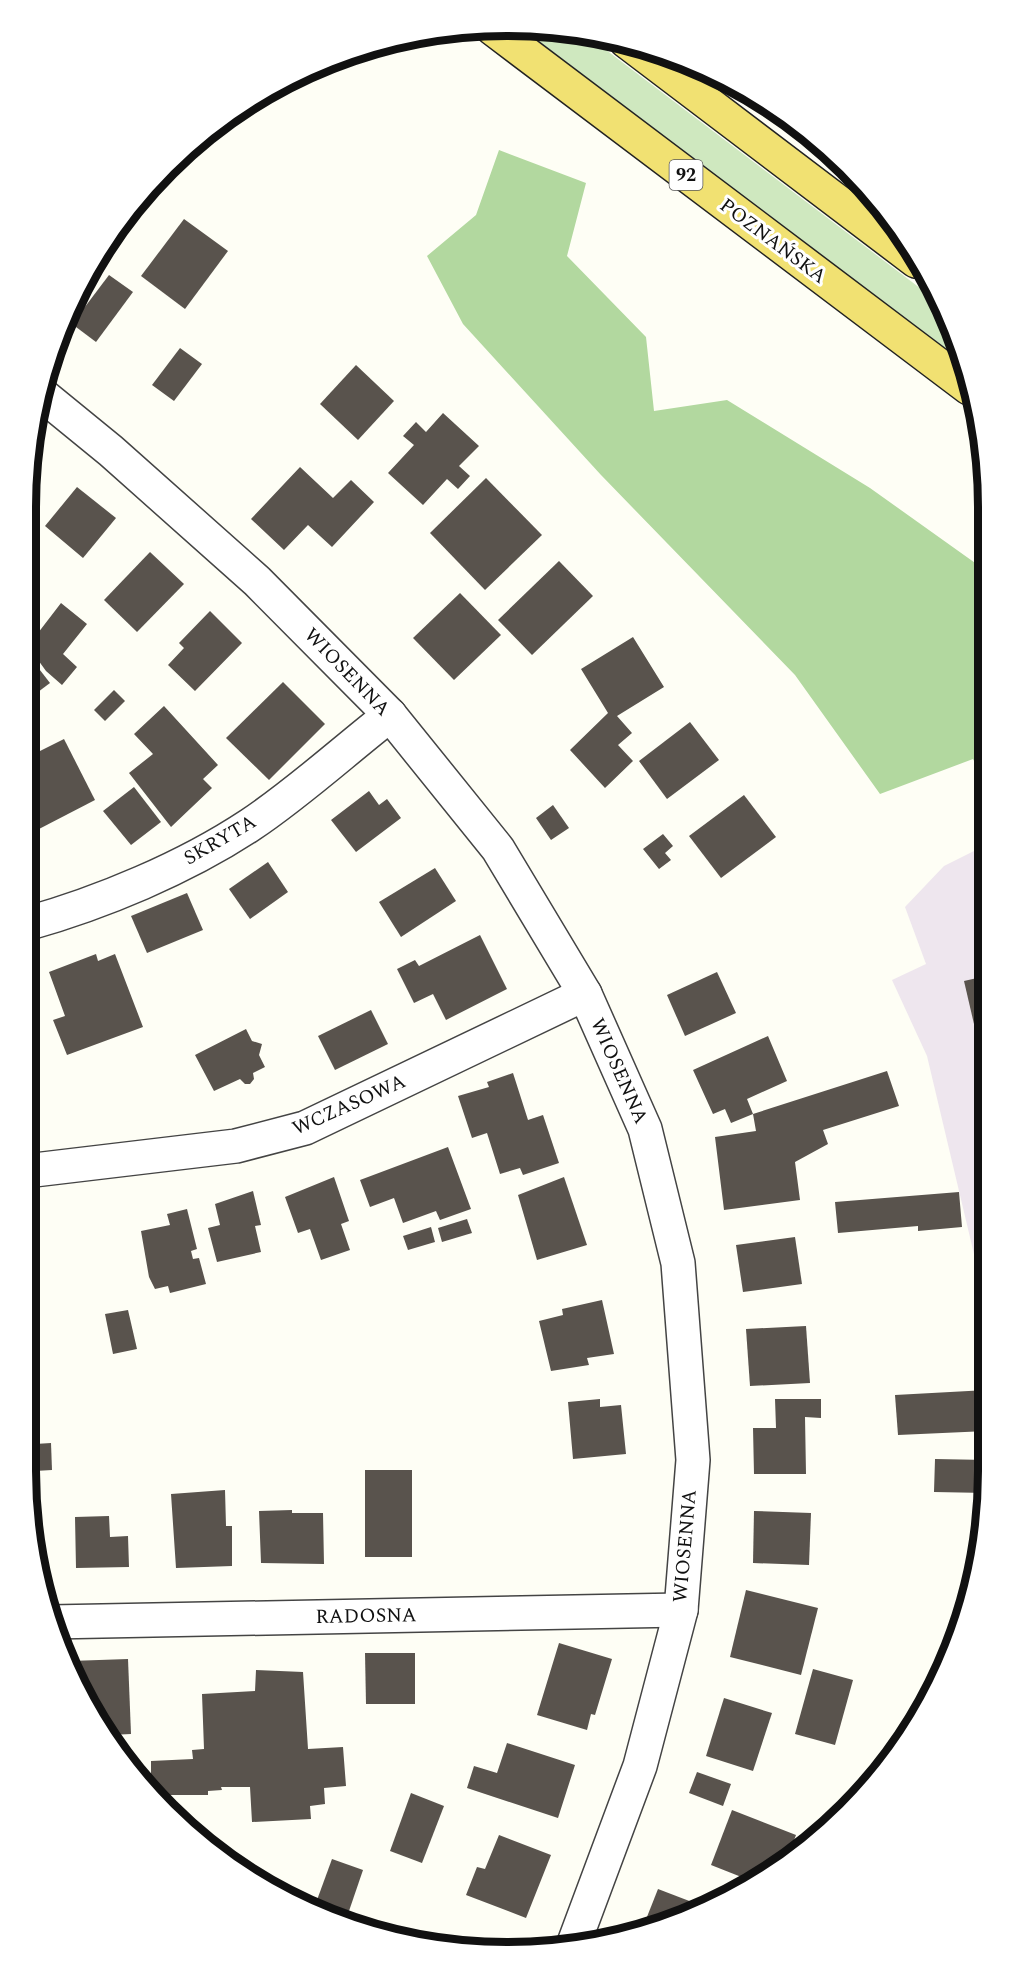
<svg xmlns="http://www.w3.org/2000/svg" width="1014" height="1978" font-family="Spectral,serif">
  <rect width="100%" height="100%" fill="#fefef5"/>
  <polygon fill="#eee6ee" points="986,845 987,1309 927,1056 892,980 926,964 905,907 944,866"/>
  <polygon fill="#cfe8bf" points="520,27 539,27 585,34 941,304 952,323 962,361"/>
  <polygon fill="#b2d89f" points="499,150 586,183 567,256 646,337 654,411 727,400 870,488 985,570 985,781 973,759 880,794 795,675 601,475 463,324 427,256 476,215"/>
  <g fill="#59534d">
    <polygon points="123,218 130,223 99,264 95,262"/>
    <polygon points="184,219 228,251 185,309 141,276"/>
    <polygon points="109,275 133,292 96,342 72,324"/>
    <polygon points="180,348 202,364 174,401 152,385"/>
    <polygon points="356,365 394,401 358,440 320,404"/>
    <polygon points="443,413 479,446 459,466 470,476 458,489 447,479 423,505 388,473 414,445 403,436 416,422 426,432"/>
    <polygon points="300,467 333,498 351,480 374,502 332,547 308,525 284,550 251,519"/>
    <polygon points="486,478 542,535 485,590 430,533"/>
    <polygon points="77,487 116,518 83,558 45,526"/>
    <polygon points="150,552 184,584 137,632 104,600"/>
    <polygon points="559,561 593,596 532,655 498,620"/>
    <polygon points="460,593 501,635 454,680 413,638"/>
    <polygon points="61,603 87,624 63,654 77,667 62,685 46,671 28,646"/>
    <polygon points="210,611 242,643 195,691 168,665 184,648 179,643"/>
    <polygon points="633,637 664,687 617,716 632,733 618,745 633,761 605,788 570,750 608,713 581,669"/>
    <polygon points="26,652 50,683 30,698 26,694"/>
    <polygon points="283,682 325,724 269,780 226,738"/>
    <polygon points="114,690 125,701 105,721 94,710"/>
    <polygon points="164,706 218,765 203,779 212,788 171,827 129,773 153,754 134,734"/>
    <polygon points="690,722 719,760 667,799 639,761"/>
    <polygon points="64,739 95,800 39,829 26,803 26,758"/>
    <polygon points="134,787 161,822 131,845 103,811"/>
    <polygon points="369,791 379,805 387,799 401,818 356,852 331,820"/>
    <polygon points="744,795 776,837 721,878 689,836"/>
    <polygon points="553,805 569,828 551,840 536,818"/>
    <polygon points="663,834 673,846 665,853 671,860 659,869 643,849"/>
    <polygon points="268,862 288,892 250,919 229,889"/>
    <polygon points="435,868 456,901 401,937 379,902"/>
    <polygon points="187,893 203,930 147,953 131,916"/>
    <polygon points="480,935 507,989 446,1020 433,994 414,1003 397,969 415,960 419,966"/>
    <polygon points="96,954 98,961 115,954 143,1027 67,1055 53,1020 65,1016 49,972"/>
    <polygon points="717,972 736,1013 685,1036 667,995"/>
    <polygon points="986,976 986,1035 977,1037 964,981"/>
    <polygon points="26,1010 34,1036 26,1038"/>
    <polygon points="371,1010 388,1044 335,1070 318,1036"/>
    <polygon points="246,1029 252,1041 262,1044 259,1055 265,1067 253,1073 254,1079 250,1084 245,1084 240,1079 214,1091 195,1055"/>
    <polygon points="768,1036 787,1081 747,1099 753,1114 731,1123 725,1109 713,1114 693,1070"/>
    <polygon points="887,1071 899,1106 823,1130 828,1144 795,1162 800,1200 724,1210 715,1137 756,1131 753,1114"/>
    <polygon points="513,1073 528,1120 543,1115 559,1163 523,1175 520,1168 500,1174 487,1133 472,1138 458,1096 489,1087 487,1082"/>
    <polygon points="448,1147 471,1209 440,1220 436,1211 403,1223 394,1198 370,1207 360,1180"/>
    <polygon points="334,1177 349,1221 341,1224 350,1250 321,1260 310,1229 298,1233 285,1197"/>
    <polygon points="564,1177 587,1245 537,1260 518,1195"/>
    <polygon points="253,1191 261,1225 255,1226 261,1252 217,1262 208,1228 220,1225 215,1204"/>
    <polygon points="959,1192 962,1227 918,1231 918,1226 838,1233 835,1202"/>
    <polygon points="187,1209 197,1249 191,1251 193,1259 199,1258 206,1284 170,1293 168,1286 155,1289 149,1277 141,1231 170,1225 167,1214"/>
    <polygon points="467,1219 472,1233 442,1242 438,1228"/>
    <polygon points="431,1227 435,1242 408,1250 403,1236"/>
    <polygon points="795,1237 802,1284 743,1292 736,1245"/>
    <polygon points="602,1300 614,1354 587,1358 589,1365 551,1371 539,1321 563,1315 562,1309"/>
    <polygon points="128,1310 137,1349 113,1354 105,1314"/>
    <polygon points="806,1326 810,1383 750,1386 746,1329"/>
    <polygon points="987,1390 987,1431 898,1435 895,1395"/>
    <polygon points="600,1399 600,1407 621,1405 626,1454 573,1459 568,1402"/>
    <polygon points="775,1399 821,1399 821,1418 805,1417 806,1474 754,1474 753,1428 776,1428"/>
    <polygon points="51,1443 52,1470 35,1471 35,1444"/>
    <polygon points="935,1459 987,1460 987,1493 934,1492"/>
    <rect x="365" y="1470" width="47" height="87"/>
    <polygon points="34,1480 38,1530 35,1530 27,1481"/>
    <polygon points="225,1490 226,1526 232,1526 232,1566 176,1568 171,1494"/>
    <polygon points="292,1510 292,1513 323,1513 324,1564 261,1563 259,1511"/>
    <polygon points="754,1511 811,1513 809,1565 753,1563"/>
    <polygon points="109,1516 110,1537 128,1536 129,1567 76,1568 75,1517"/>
    <polygon points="746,1590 818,1608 801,1675 730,1657"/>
    <polygon points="559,1643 612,1659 595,1715 591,1714 587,1730 537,1715"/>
    <polygon points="365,1653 415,1653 415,1704 366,1704"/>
    <polygon points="128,1659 131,1734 110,1735 70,1661"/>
    <polygon points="813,1669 853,1680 835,1745 795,1734"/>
    <polygon points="256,1670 303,1672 308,1749 343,1747 346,1786 324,1788 325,1804 310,1806 311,1819 252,1822 250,1787 221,1787 222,1790 208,1791 208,1795 158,1795 135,1773 151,1773 151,1761 193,1759 192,1750 204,1749 202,1694 255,1691"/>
    <polygon points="724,1698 772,1713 753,1771 706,1756"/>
    <polygon points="507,1743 575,1765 558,1818 467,1788 474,1766 497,1773"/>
    <polygon points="697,1772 731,1784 723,1806 689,1793"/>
    <polygon points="411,1793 444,1806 422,1863 390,1851"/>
    <polygon points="732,1810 796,1835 788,1856 749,1880 711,1865"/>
    <polygon points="499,1835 551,1855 526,1918 466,1895 477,1867 485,1869"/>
    <polygon points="332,1859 363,1870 349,1911 317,1900"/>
    <polygon points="658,1889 705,1907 692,1916 643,1927"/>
    <polygon points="371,1929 389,1936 389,1937 383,1936"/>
    <polygon points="465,1937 486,1946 463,1944"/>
  </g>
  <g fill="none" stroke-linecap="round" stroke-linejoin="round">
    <defs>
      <g id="street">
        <polyline points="40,393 111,451 257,581 390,715 498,849 585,994 645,1129 678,1263 693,1460 681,1610 640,1766 574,1943"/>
        <path d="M26,924C101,903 185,868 250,825C297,794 345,750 390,715"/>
        <polyline points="26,1171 236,1146 305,1128 585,994"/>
        <polyline points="51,1622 681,1610"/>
      </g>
      <g id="primary">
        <polyline points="492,28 969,388"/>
        <polyline points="626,41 916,261"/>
      </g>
    </defs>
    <use href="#street" stroke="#444" stroke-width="36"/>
    <use href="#primary" stroke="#222" stroke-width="36"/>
    <use href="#street" stroke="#fff" stroke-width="33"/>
    <use href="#primary" stroke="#f1e172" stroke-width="33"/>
  </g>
  <g text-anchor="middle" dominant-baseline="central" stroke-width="6" stroke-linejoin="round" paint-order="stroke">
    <rect fill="#fff" stroke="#585858" stroke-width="1.5" x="669.5" y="160" width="33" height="30" rx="4.5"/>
    <g font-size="18" font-weight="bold" fill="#111">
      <text x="686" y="175">92</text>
    </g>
    <g font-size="20" fill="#111" stroke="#fff">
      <text transform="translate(773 241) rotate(37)">POZNAŃSKA</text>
      <text transform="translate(347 672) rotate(46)">WIOSENNA</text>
      <text transform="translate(220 840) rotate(-30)">SKRYTA</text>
      <text transform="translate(619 1071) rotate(66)">WIOSENNA</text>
      <text transform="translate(349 1105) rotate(-24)">WCZASOWA</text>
      <text transform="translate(685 1546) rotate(-85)">WIOSENNA</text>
      <text transform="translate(366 1616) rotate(-1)">RADOSNA</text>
    </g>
  </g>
  <path d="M0 0H1014V1978H0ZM507 36H507A471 471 0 0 1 978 507V1471A471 471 0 0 1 507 1942H507A471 471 0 0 1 36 1471V507A471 471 0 0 1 507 36Z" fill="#fff" fill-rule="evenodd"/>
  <path fill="none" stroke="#111" stroke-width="8" d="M507 36H507A471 471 0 0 1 978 507V1471A471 471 0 0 1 507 1942H507A471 471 0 0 1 36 1471V507A471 471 0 0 1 507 36Z"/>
</svg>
